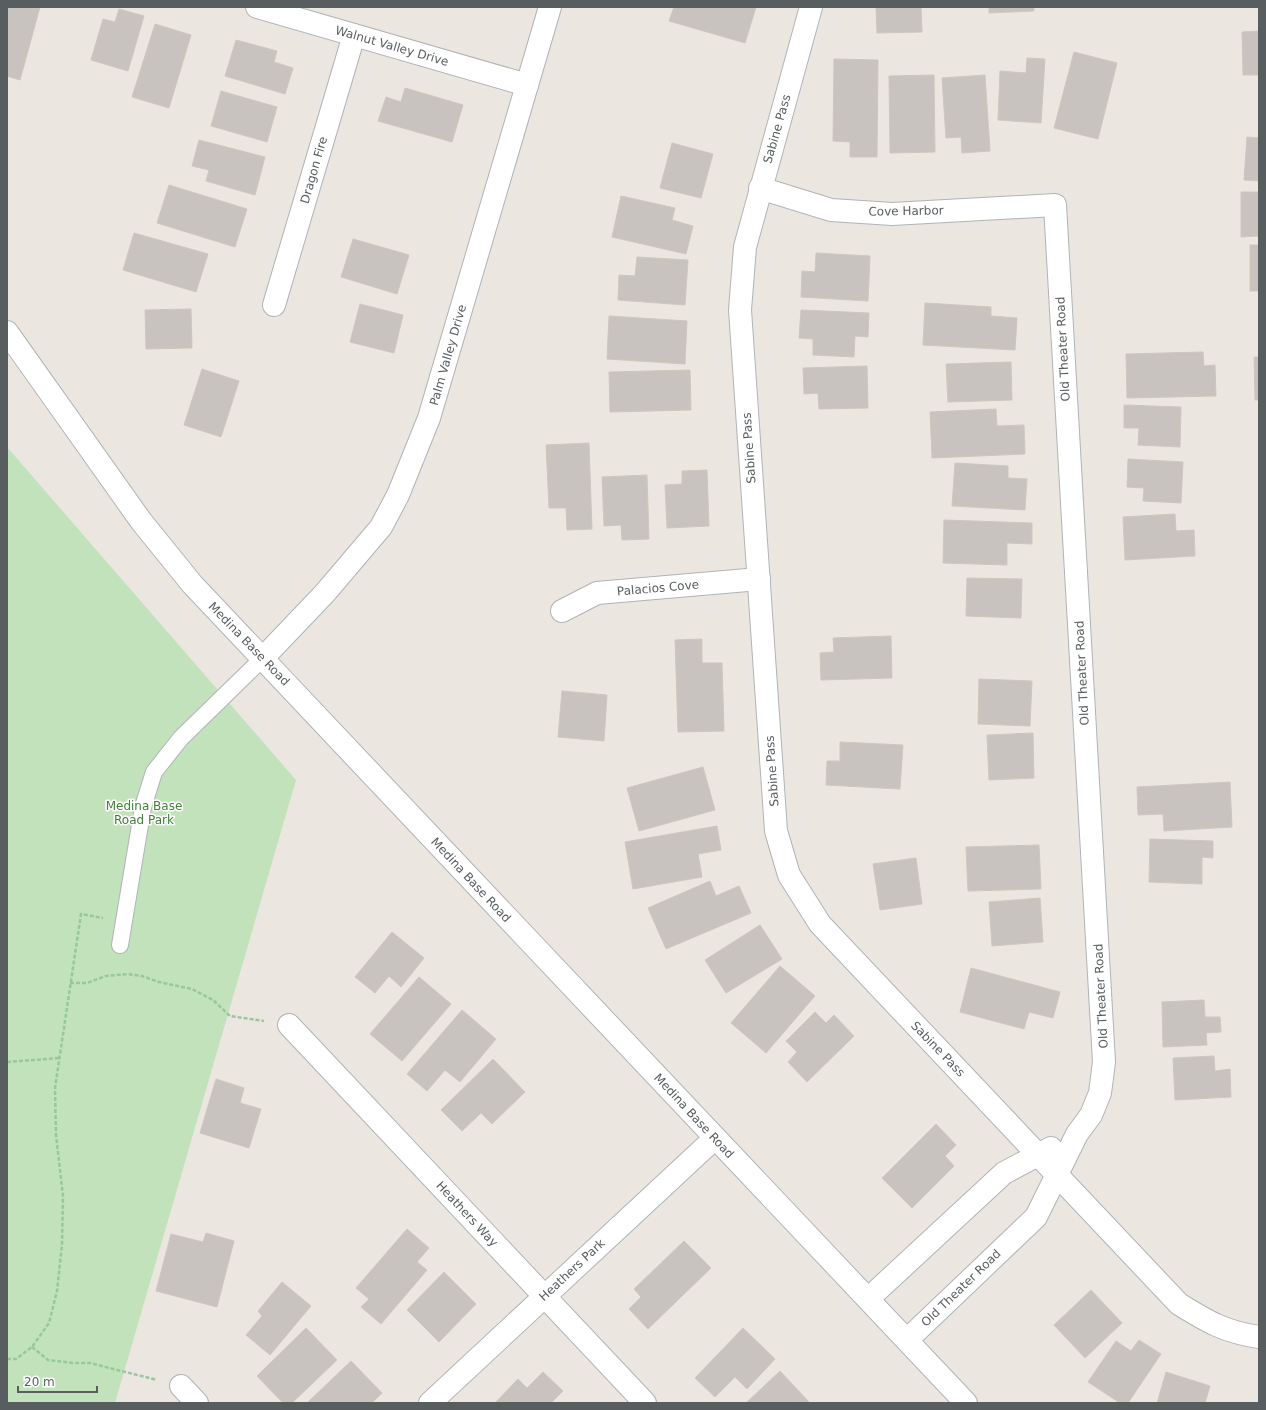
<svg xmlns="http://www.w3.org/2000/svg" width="1266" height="1410" font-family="'DejaVu Sans',sans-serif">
  <rect width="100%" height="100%" fill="#ebe6df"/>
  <polygon fill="#c2e2bc" points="7,447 296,780 115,1403 7,1403"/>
  <g fill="#c8c3bf" stroke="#cfc7be">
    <polygon points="7,7 40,7 20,80 7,76"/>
    <polygon points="674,7 756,7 745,43 669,21"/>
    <polygon points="876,7 921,7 922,32 877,33"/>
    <polygon points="989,7 1034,7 1034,11 989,13"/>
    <polygon points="119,9 144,16 128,71 91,60 103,19 115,22"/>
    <polygon points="155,24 191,35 169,108 132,97"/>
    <polygon points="1259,31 1259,75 1243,75 1242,32"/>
    <polygon points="236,40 277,51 274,62 293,68 285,94 225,76"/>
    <polygon points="1074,52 1117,63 1098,139 1054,128"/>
    <polygon points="1027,58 1045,59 1041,123 998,120 1000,71 1026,73"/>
    <polygon points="834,59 878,60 877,157 850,157 850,142 833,141"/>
    <polygon points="934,75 935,152 890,153 889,76"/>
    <polygon points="985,75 990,151 962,153 961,137 946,138 942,78"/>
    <polygon points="405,88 463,105 452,142 378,121 386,97 401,102"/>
    <polygon points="221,91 277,107 267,142 211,126"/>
    <polygon points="1247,137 1259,138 1259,181 1244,180"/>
    <polygon points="199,140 265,157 255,195 206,181 209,170 192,166"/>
    <polygon points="672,143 713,154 701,198 660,188"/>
    <polygon points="169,185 247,209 235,247 157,223"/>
    <polygon points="1241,192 1259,192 1259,236 1241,237"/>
    <polygon points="621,196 675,208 672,220 693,226 686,254 612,237"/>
    <polygon points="134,233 208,254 196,292 123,270"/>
    <polygon points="353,239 409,255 397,294 341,277"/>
    <rect x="1250" y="245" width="9" height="46"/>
    <polygon points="816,253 870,256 868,301 801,297 802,271 815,272"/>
    <polygon points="637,257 688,260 685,305 618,300 619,275 635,276"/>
    <polygon points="925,303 991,307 991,316 1017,318 1015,350 923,345"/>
    <polygon points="360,304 403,315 394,353 350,342"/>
    <polygon points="191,309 192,348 146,349 145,310"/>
    <polygon points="801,310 869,313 868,337 855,336 854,357 813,355 813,339 799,338"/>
    <polygon points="609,316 687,321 685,364 607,359"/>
    <polygon points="1203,352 1204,366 1215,365 1216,396 1127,398 1126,354"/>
    <polygon points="1254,357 1259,357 1259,400 1255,400"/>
    <polygon points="1011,362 1012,400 948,402 946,364"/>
    <polygon points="867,366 868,408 819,409 818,393 804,394 803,368"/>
    <polygon points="202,369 239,381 221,437 184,425"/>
    <polygon points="690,370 691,410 610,412 609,372"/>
    <polygon points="1124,405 1181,407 1180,447 1138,445 1139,428 1124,428"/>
    <polygon points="996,409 997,426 1024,425 1025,454 932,458 930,412"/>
    <polygon points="589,443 592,529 567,530 566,508 549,508 546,445"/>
    <polygon points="1128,459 1183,462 1181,503 1143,501 1144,488 1127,487"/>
    <polygon points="955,463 1008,466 1008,478 1027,479 1025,510 952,506"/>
    <polygon points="707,470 709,526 667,528 665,485 682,484 682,471"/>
    <polygon points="647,475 649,539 622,540 621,525 604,526 602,477"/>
    <polygon points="1175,514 1176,531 1194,530 1195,556 1125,560 1123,517"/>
    <polygon points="944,520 1032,523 1032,544 1007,543 1007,565 943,563"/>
    <polygon points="967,578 1022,579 1021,618 966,616"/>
    <polygon points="891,636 892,678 821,680 820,653 834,652 833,638"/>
    <polygon points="702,639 702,663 722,663 724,731 678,732 675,640"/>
    <polygon points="979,679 1032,681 1030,726 978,724"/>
    <polygon points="562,691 607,695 604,741 558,737"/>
    <polygon points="1033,733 1034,778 989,780 987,735"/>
    <polygon points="840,742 903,745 900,789 826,785 827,761 840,761"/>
    <polygon points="703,767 715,810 639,831 627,788"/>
    <polygon points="1230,782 1232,827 1164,831 1163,814 1138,815 1137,787"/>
    <polygon points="717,826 721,850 698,854 702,877 633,889 625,842"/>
    <polygon points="1150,839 1213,841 1213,858 1202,857 1202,884 1149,882"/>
    <polygon points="1039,845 1041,889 968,891 966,847"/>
    <polygon points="916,858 922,904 880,910 873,864"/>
    <polygon points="710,881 716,896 739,886 751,913 666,949 648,908"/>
    <polygon points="1040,898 1043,942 992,946 989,902"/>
    <polygon points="760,925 782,959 726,993 705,960"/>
    <polygon points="392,932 424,958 401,987 389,976 375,993 355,977"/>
    <polygon points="780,966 815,996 766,1053 731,1023"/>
    <polygon points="971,968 1060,992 1053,1018 1029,1012 1024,1029 960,1012"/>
    <polygon points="419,977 451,1004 402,1061 370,1034"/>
    <polygon points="1204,1000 1205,1017 1220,1017 1221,1032 1206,1033 1207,1045 1163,1047 1162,1002"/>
    <polygon points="462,1010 496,1039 460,1082 445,1070 427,1091 407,1074"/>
    <polygon points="815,1012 826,1023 834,1015 854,1036 807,1082 788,1062 797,1052 786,1041"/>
    <polygon points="1214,1056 1215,1071 1230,1069 1231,1097 1175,1100 1173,1058"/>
    <polygon points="493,1059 525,1092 492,1124 481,1113 462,1131 441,1110"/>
    <polygon points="216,1079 244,1088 240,1103 261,1109 249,1148 200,1133"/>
    <polygon points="936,1124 956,1145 945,1156 954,1166 912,1208 882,1178"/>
    <polygon points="407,1229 429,1248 417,1262 427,1270 381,1324 361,1307 369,1299 356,1288"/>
    <polygon points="206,1233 234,1241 217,1307 156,1291 171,1234 203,1242"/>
    <polygon points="684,1241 711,1268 648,1329 629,1309 641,1297 634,1289"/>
    <polygon points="444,1272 476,1304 439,1342 407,1310"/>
    <polygon points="282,1282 311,1306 270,1355 246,1335 262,1316 258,1311"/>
    <polygon points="1091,1290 1122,1323 1085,1358 1054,1325"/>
    <polygon points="306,1328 337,1360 292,1403 283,1403 257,1376"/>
    <polygon points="743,1328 775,1359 747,1389 735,1377 715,1397 695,1378"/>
    <polygon points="1139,1340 1161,1354 1128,1403 1120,1403 1088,1382 1116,1341 1131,1351"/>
    <polygon points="351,1361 382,1393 372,1403 307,1403"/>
    <polygon points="780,1371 809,1402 746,1403"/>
    <polygon points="543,1372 563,1391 551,1403 495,1403 518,1379 527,1388"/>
    <polygon points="1166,1372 1210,1386 1205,1403 1157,1403"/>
  </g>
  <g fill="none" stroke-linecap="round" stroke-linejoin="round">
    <defs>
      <polyline id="service" points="120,945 143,807 154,772 181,738 263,658"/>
      <g id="minor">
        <polyline points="257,7 527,85"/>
        <path d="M811,7L745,247L740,310L776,831L789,875L820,924L1179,1304C1208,1322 1225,1332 1259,1337"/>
        <polyline points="760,188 831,210 892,214 1055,205 1104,1062 1100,1093 1091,1115 1077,1134 1036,1217 907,1340"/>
        <polyline points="274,305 354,35"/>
        <polyline points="562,611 597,593 759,579"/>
        <polyline points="263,658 325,593 381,527 398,495 429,418 550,7"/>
        <polyline points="289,1025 645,1403"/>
        <polyline points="868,1299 1004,1173 1051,1148"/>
        <polyline points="181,1386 197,1403"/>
        <polyline points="430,1403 715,1138"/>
      </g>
      <polyline id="tertiary" points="7,332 141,521 192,584 966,1403"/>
    </defs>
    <use href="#service" stroke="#b0b4b7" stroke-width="18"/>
    <use href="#minor" stroke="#b0b4b7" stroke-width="24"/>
    <use href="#tertiary" stroke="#b0b4b7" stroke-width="24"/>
    <g stroke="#99c79d" stroke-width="2.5" stroke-dasharray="4 2" stroke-linecap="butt">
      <polyline points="70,983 87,983 106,976 128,974 142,976 159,982 192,989 213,1000 230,1016 264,1021"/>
      <polyline points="7,1062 59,1058"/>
      <polyline points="32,1347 48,1360 73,1363 90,1363 157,1380"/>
      <polyline points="7,1359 16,1359 32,1347 49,1323 57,1291 62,1245 63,1196 56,1135 55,1088 81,914 103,918"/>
    </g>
    <use href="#service" stroke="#fff" stroke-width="16"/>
    <use href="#minor" stroke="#fff" stroke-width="22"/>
    <use href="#tertiary" stroke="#fff" stroke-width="22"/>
  </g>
  <g text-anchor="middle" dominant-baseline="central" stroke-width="3" stroke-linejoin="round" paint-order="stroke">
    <g font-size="12" fill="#585d60" stroke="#fff">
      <text transform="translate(392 46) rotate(16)">Walnut Valley Drive</text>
      <text transform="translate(777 129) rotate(-74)">Sabine Pass</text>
      <text transform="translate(314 170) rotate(-74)">Dragon Fire</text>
      <text transform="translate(906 211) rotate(-1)">Cove Harbor</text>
      <text transform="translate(1063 349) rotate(-93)">Old Theater Road</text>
      <text transform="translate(448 355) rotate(-74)">Palm Valley Drive</text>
      <text transform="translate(749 448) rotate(-94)">Sabine Pass</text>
      <text transform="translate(658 588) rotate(-5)">Palacios Cove</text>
      <text transform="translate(249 644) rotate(46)">Medina Base Road</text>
      <text transform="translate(1082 673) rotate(-93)">Old Theater Road</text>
      <text transform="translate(772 771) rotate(-94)">Sabine Pass</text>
      <text transform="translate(471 880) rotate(47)">Medina Base Road</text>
      <text transform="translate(1101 996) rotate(-93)">Old Theater Road</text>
      <text transform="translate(938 1049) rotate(46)">Sabine Pass</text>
      <text transform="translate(694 1116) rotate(47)">Medina Base Road</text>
      <text transform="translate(467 1214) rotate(47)">Heathers Way</text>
      <text transform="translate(572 1270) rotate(-43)">Heathers Park</text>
      <text transform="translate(961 1288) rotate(-44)">Old Theater Road</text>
    </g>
    <g font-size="12" fill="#408037" stroke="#fff">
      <text x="144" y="806">Medina Base<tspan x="144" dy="14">Road Park</tspan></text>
    </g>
  </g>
  <rect width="1266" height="1410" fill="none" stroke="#585d60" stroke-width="16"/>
  <path d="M18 1386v6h79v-6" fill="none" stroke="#585d60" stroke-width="2"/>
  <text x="24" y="1386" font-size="12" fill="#585d60" stroke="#ffffff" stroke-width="3" paint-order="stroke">20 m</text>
</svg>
